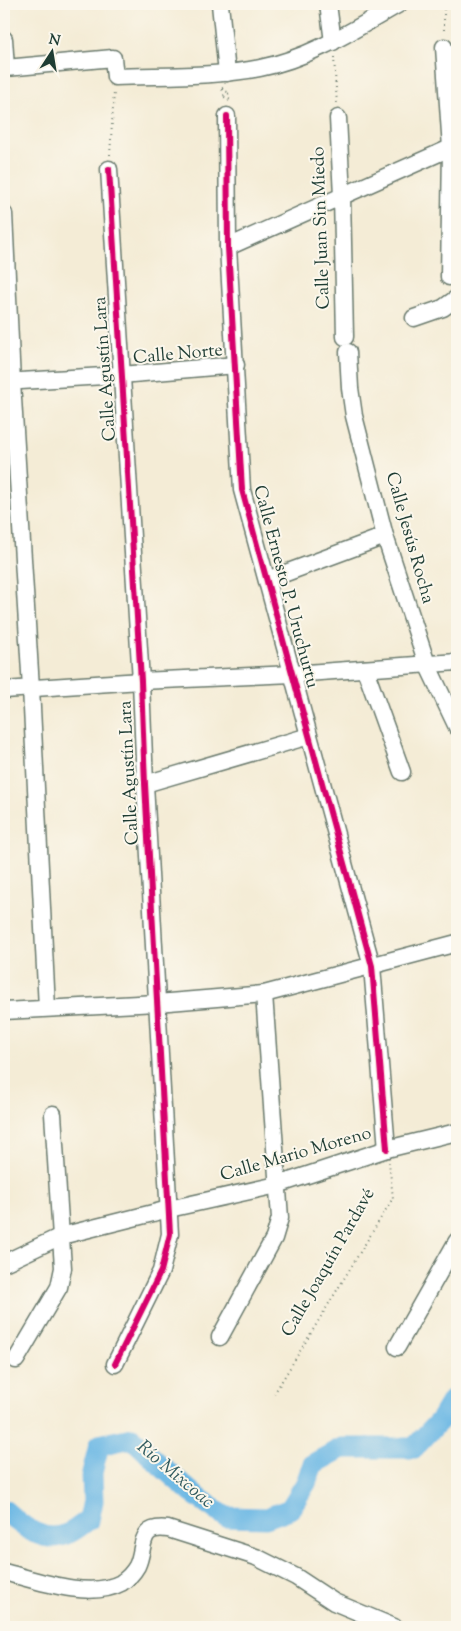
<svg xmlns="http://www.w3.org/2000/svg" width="461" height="1631" font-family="'Sorts Mill Goudy',serif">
  <rect width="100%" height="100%" fill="#fbf7ec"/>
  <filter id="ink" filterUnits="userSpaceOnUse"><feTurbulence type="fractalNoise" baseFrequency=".02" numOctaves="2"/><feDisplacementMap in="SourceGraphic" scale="10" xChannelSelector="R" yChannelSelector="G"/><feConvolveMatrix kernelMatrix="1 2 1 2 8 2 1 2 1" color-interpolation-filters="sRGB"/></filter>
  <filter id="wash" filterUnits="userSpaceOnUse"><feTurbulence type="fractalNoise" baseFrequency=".0096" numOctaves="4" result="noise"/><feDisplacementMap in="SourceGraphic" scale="20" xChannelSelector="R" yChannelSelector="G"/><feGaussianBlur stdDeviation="1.12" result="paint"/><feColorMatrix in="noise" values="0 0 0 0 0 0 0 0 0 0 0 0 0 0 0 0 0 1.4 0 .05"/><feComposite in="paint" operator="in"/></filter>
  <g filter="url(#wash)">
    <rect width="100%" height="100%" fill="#f4ecd6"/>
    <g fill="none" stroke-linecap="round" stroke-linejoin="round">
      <path stroke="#6bb7e4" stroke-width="21" d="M4,1510C22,1526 44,1546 69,1533C76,1530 82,1524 89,1520L93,1501L92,1473L99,1445L132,1438L160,1465L192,1493L226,1517L266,1518L290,1509L306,1483L313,1464L342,1448H414L440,1420L452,1400L457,1401"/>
    </g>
  </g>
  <g filter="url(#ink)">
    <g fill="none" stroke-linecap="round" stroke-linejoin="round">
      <defs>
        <g id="minor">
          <polyline points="220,4 227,73"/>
          <polyline points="328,4 333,42"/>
          <path d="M4,39L6,68L113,58L115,77C161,75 216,77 260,68C311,58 355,29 399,4"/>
          <polyline points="444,47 451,148 449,277"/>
          <polyline points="227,116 228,247 242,490 372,966 387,1149"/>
          <polyline points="338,118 342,196 345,337"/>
          <polyline points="109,169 141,681 145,784 170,1234 161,1271 115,1364"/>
          <polyline points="4,214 12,382 31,688 47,1008"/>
          <polyline points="228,247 457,145"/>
          <polyline points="414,318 443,308 457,298"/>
          <polyline points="348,352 350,388 354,416 385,536 427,664 457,727"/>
          <polyline points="4,382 121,375 236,365"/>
          <polyline points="267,580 385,536"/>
          <polyline points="365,669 402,772"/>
          <polyline points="4,690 141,681 293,674 457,662"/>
          <polyline points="145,784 309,736"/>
          <polyline points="4,1011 157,1003 264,994 457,943"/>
          <polyline points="4,1263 61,1236 169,1209 277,1185 387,1149 457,1132"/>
          <polyline points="220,1337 274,1238 280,1218 264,994"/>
          <polyline points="397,1347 457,1241"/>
          <polyline points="16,1360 59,1287 63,1268 53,1114"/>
          <path d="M4,1572C35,1580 90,1600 121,1583C127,1579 133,1573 137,1566C146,1547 137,1525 168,1529L256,1557L296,1577L334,1602L394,1627"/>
        </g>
      </defs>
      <use href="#minor" stroke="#6a7a6d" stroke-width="19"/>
      <g stroke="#6a7a6d" stroke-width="2" stroke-dasharray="1 4" stroke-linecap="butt">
        <polyline points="444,4 444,34"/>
        <polyline points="334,57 337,105"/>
        <polyline points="223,88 220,89 230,93 222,96 231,100 228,101"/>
        <polyline points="110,155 114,92"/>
        <polyline points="274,1394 393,1198 389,1162"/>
      </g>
      <use href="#minor" stroke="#fff" stroke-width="16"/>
      <defs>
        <g id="cycleway">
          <polyline points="227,116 228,247 242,490 372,966 387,1149"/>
          <polyline points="109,169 141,681 145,784 170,1234 161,1271 115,1364"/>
        </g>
      </defs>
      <use href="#cycleway" stroke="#fbf7ec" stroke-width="9"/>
      <use href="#cycleway" stroke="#d6006c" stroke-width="6"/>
    </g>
  </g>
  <g text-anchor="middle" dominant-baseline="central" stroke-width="4" stroke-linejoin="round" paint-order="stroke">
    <g font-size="18" fill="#1f3d34" stroke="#fbf7ec">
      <text transform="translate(322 228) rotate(-92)">Calle Juan Sin Miedo</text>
      <text transform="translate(178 355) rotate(-5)">Calle Norte</text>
      <text transform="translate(106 369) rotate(-94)">Calle Agustín Lara</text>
      <text transform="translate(409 538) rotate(74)">Calle Jesús Rocha</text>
      <text transform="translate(285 587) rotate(75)">Calle Ernesto P. Uruchurtu</text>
      <text transform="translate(130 773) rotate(-93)">Calle Agustín Lara</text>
      <text transform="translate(296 1155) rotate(-16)">Calle Mario Moreno</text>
      <text transform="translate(329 1263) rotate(-60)">Calle Joaquín Pardavé</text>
    </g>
    <g font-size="19" font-style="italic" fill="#325c60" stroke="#fbf7ec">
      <text transform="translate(175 1475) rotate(40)">Río Mixcoac</text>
    </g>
  </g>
  <rect width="461" height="1631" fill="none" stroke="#fbf7ec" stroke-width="20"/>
  <g transform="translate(52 52) rotate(12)" stroke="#fbf7ec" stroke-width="4" paint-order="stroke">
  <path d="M0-4L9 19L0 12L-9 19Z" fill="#1f3d34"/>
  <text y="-8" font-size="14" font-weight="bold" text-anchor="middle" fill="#1f3d34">N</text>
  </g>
</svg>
